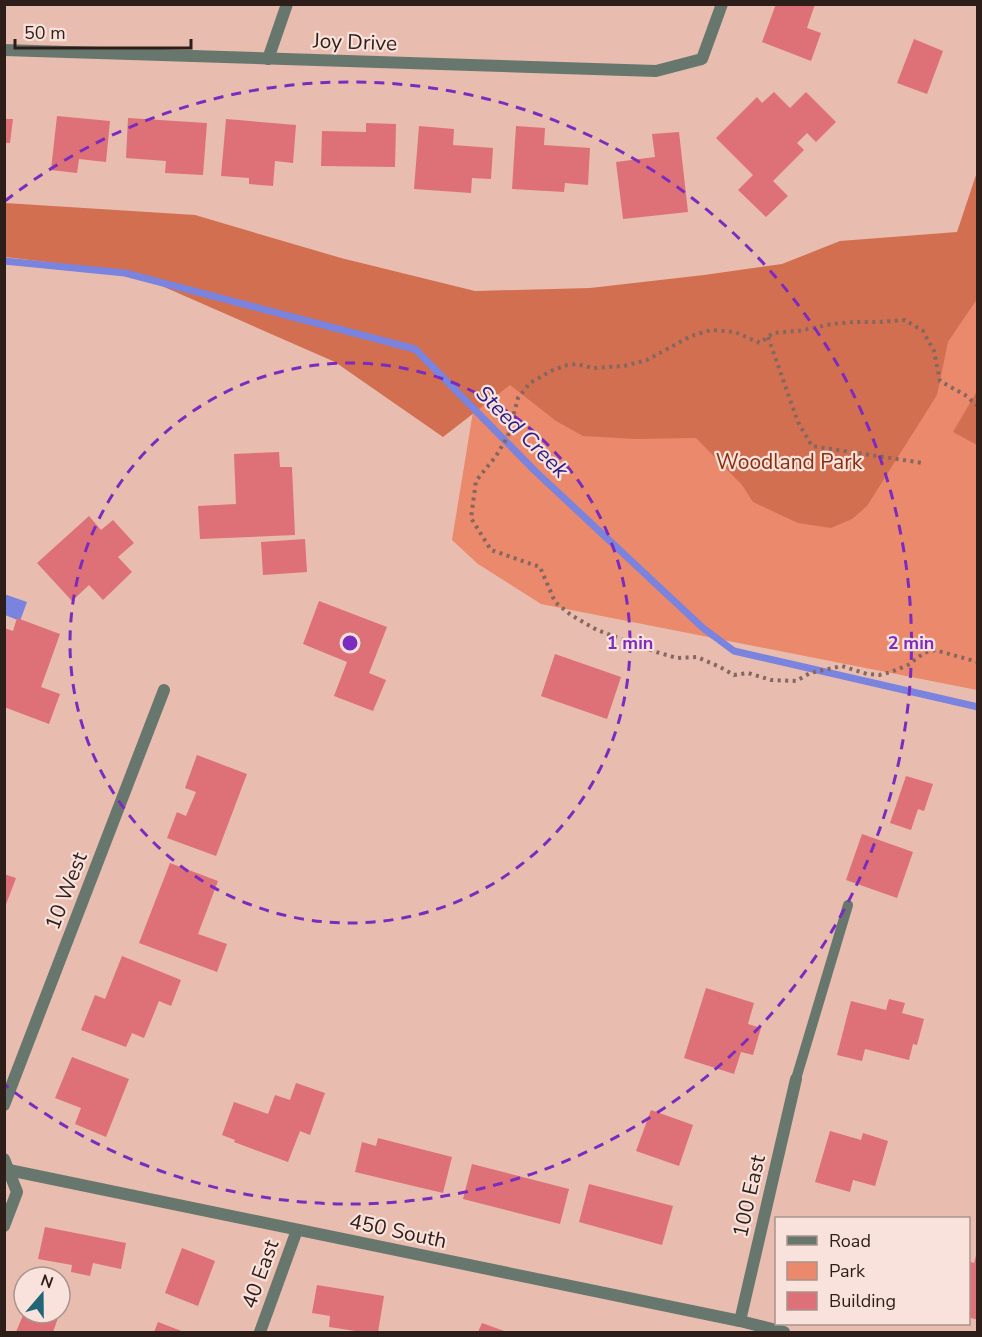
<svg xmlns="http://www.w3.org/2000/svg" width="982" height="1337" font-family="'Nunito Sans',sans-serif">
  <rect width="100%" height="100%" fill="#e8bcaf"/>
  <polygon fill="#ea896b" points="977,250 977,690 541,604 478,564 452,540 491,302"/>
  <g fill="#d36f51">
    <polygon points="977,172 977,299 948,342 937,395 867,506 852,519 831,528 798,523 753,502 742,485 696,438 635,439 583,436 556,421 510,385 443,437 335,362 130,272 5,257 5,203 195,215 341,258 475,291 590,288 704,275 782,264 840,241 957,232"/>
    <polygon points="977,391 978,445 977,445 953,432"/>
  </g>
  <polygon fill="#7a83dd" points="4,594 27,602 20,621 5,615"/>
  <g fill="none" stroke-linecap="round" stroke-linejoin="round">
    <polyline stroke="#7a83dd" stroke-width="7" points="4,261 125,273 415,349 535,471 703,628 734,651 978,707"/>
  </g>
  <g fill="#dd7177">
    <polygon points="776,4 815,4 807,28 821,33 811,61 762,42"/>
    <polygon points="914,39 943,51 927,94 897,83"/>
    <polygon points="774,92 790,108 806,92 836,122 816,142 807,133 797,143 804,150 773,181 788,196 766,217 738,190 753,175 716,138 757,97 762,103"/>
    <polygon points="57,116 110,121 106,162 79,159 77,173 51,170"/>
    <polygon points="128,118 207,123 203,175 165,173 166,161 126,158"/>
    <polygon points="4,119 13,119 10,143 4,143"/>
    <polygon points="226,119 296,125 293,163 275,161 273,186 249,184 249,178 221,176"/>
    <polygon points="366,123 396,124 395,167 321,166 322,131 366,132"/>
    <polygon points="419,126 454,129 453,145 493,148 491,179 472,178 471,193 414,189"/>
    <polygon points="516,126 545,128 544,145 590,148 588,185 565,183 564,192 512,189"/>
    <polygon points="679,132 688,212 623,219 616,162 655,157 652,134"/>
    <polygon points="279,452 280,467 292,467 295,535 200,539 198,506 236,504 234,454"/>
    <polygon points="89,516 101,530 113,520 134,543 118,557 132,572 103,600 89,585 72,601 37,563"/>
    <polygon points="305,539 307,572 263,575 261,542"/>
    <polygon points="319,601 387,627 369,673 386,680 373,711 334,696 347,662 303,644"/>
    <polygon points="17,618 60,634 41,687 60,694 49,724 4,707 4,628 13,631"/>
    <polygon points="555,654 621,677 607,719 541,696"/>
    <polygon points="197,755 247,774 216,856 167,838 177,812 186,816 196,792 185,788"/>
    <polygon points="906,776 933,784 924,811 918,809 911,830 890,823"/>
    <polygon points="862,834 913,852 897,898 846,880"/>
    <polygon points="170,863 218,881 198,934 227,944 217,972 139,943"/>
    <polygon points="4,874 16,878 5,907 4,907"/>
    <polygon points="122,956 181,980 171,1006 159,1001 144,1038 132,1033 126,1047 81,1030 95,995 105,999"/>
    <polygon points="706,988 754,1003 748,1024 761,1028 753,1055 741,1052 734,1074 684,1058"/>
    <polygon points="889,999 905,1003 902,1013 924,1019 917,1045 913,1044 909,1060 865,1049 862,1061 837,1055 851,1001 886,1010"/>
    <polygon points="72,1057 129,1079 106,1137 75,1124 81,1108 55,1098"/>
    <polygon points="296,1083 325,1093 310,1135 300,1131 288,1162 234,1142 235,1140 222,1135 234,1102 268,1114 275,1095 290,1100"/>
    <polygon points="651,1110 693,1125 679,1166 636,1151"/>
    <polygon points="830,1131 861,1140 863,1133 888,1141 875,1186 853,1180 850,1192 815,1182"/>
    <polygon points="378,1138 452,1157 443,1193 355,1172 362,1142 376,1146"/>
    <polygon points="472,1164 569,1189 560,1224 463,1199"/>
    <polygon points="589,1184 673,1206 662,1245 579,1222"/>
    <polygon points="45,1227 126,1243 121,1269 93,1263 90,1276 71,1272 72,1265 38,1259"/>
    <polygon points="182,1248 215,1261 198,1306 165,1293"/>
    <polygon points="977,1252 978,1252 978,1320 968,1317 968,1261 974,1263"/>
    <polygon points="317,1285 384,1296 378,1332 362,1332 329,1327 330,1316 312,1313"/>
    <polygon points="24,1313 54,1313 59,1315 53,1332 16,1332"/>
    <polygon points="158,1322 184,1332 154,1332"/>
    <polygon points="482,1323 507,1332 478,1332"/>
  </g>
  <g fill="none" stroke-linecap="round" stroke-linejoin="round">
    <g stroke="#84675f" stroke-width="4" stroke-dasharray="3 4.5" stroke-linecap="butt">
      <polyline points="768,337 798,422 812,446 923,463"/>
      <polyline points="978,406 965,395 940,381 934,351 923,331 905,320 879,322 854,322 832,324 798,331 773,333 760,343 735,332 711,330 691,336 647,360 624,366 593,368 576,364 567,365 551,371 530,383 518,398 508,436 496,456 476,481 471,518 491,550 540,567 555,602 571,615 597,630 656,652 677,658 697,657 720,667 734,675 748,673 771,680 796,681 810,673 842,666 867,674 879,675 891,672 908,665 924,653 935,650 978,662"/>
    </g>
    <polyline stroke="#68776e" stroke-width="10" points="796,1079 848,905"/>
    <g stroke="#68776e" stroke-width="12">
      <polyline points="4,50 656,71 702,59 722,4"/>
      <polyline points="268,59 287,4"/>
      <polyline points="4,1105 164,690"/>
      <polyline points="4,1159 17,1192 4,1226"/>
      <polyline points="4,1169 740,1321 784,1332"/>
      <polyline points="740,1321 796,1079"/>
      <polyline points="260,1332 297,1230"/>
    </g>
  </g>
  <g fill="none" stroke="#7b2cbf" stroke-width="3" stroke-dasharray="10 8">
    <circle cx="350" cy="643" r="280"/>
    <path d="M5 201A561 561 0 1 1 5 1085"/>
  </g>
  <g text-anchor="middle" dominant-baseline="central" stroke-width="4.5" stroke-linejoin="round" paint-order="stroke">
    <g font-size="21" fill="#2e1e19" stroke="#f9e2db">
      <text transform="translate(355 42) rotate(2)">Joy Drive</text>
      <text transform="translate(66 891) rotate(-69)">10 West</text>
      <text transform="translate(749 1196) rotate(-77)">100 East</text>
      <text transform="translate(398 1231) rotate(12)">450 South</text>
      <text transform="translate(260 1274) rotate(-70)">40 East</text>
    </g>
    <g font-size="21" fill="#892e0e" stroke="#f9e2db">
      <text x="789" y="462">Woodland Park</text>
    </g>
    <g font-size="22" font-style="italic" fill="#291d86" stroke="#f9e2db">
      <text transform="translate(522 432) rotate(45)">Steed Creek</text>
    </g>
  </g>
  <circle cx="350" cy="643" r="9" fill="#7b2cbf" stroke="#f9e2db" stroke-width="3"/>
  <g font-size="18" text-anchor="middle" font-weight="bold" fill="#7b2cbf" stroke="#f9e2db" stroke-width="4.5" stroke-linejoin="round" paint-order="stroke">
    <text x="630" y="649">1 min</text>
    <text x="911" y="649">2 min</text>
  </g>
  <rect width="982" height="1337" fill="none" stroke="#2e1e19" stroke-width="12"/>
  <rect x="775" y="1217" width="195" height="108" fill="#f9e2db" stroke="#a8948d" stroke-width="1.5"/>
  <rect x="787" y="1236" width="30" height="9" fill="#68776e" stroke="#a8948d" stroke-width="1.5"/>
  <text x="829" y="1247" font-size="18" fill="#2e1e19">Road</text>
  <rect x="787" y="1262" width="30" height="18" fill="#ea896b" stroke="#a8948d" stroke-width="1.5"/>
  <text x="829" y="1277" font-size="18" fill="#2e1e19">Park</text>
  <rect x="787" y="1292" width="30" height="18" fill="#dd7177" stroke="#a8948d" stroke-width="1.5"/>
  <text x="829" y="1307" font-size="18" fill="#2e1e19">Building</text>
  <g transform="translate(42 1295) rotate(20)"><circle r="28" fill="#f9e2db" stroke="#a8948d" stroke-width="1.5"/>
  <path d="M0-4.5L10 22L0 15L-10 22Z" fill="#216677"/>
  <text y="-9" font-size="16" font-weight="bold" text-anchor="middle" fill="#2e1e19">N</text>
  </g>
  <path d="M15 39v9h176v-9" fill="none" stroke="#2e1e19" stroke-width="3"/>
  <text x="24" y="39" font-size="18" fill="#2e1e19" stroke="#f9e2db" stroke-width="4.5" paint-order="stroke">50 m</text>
</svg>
